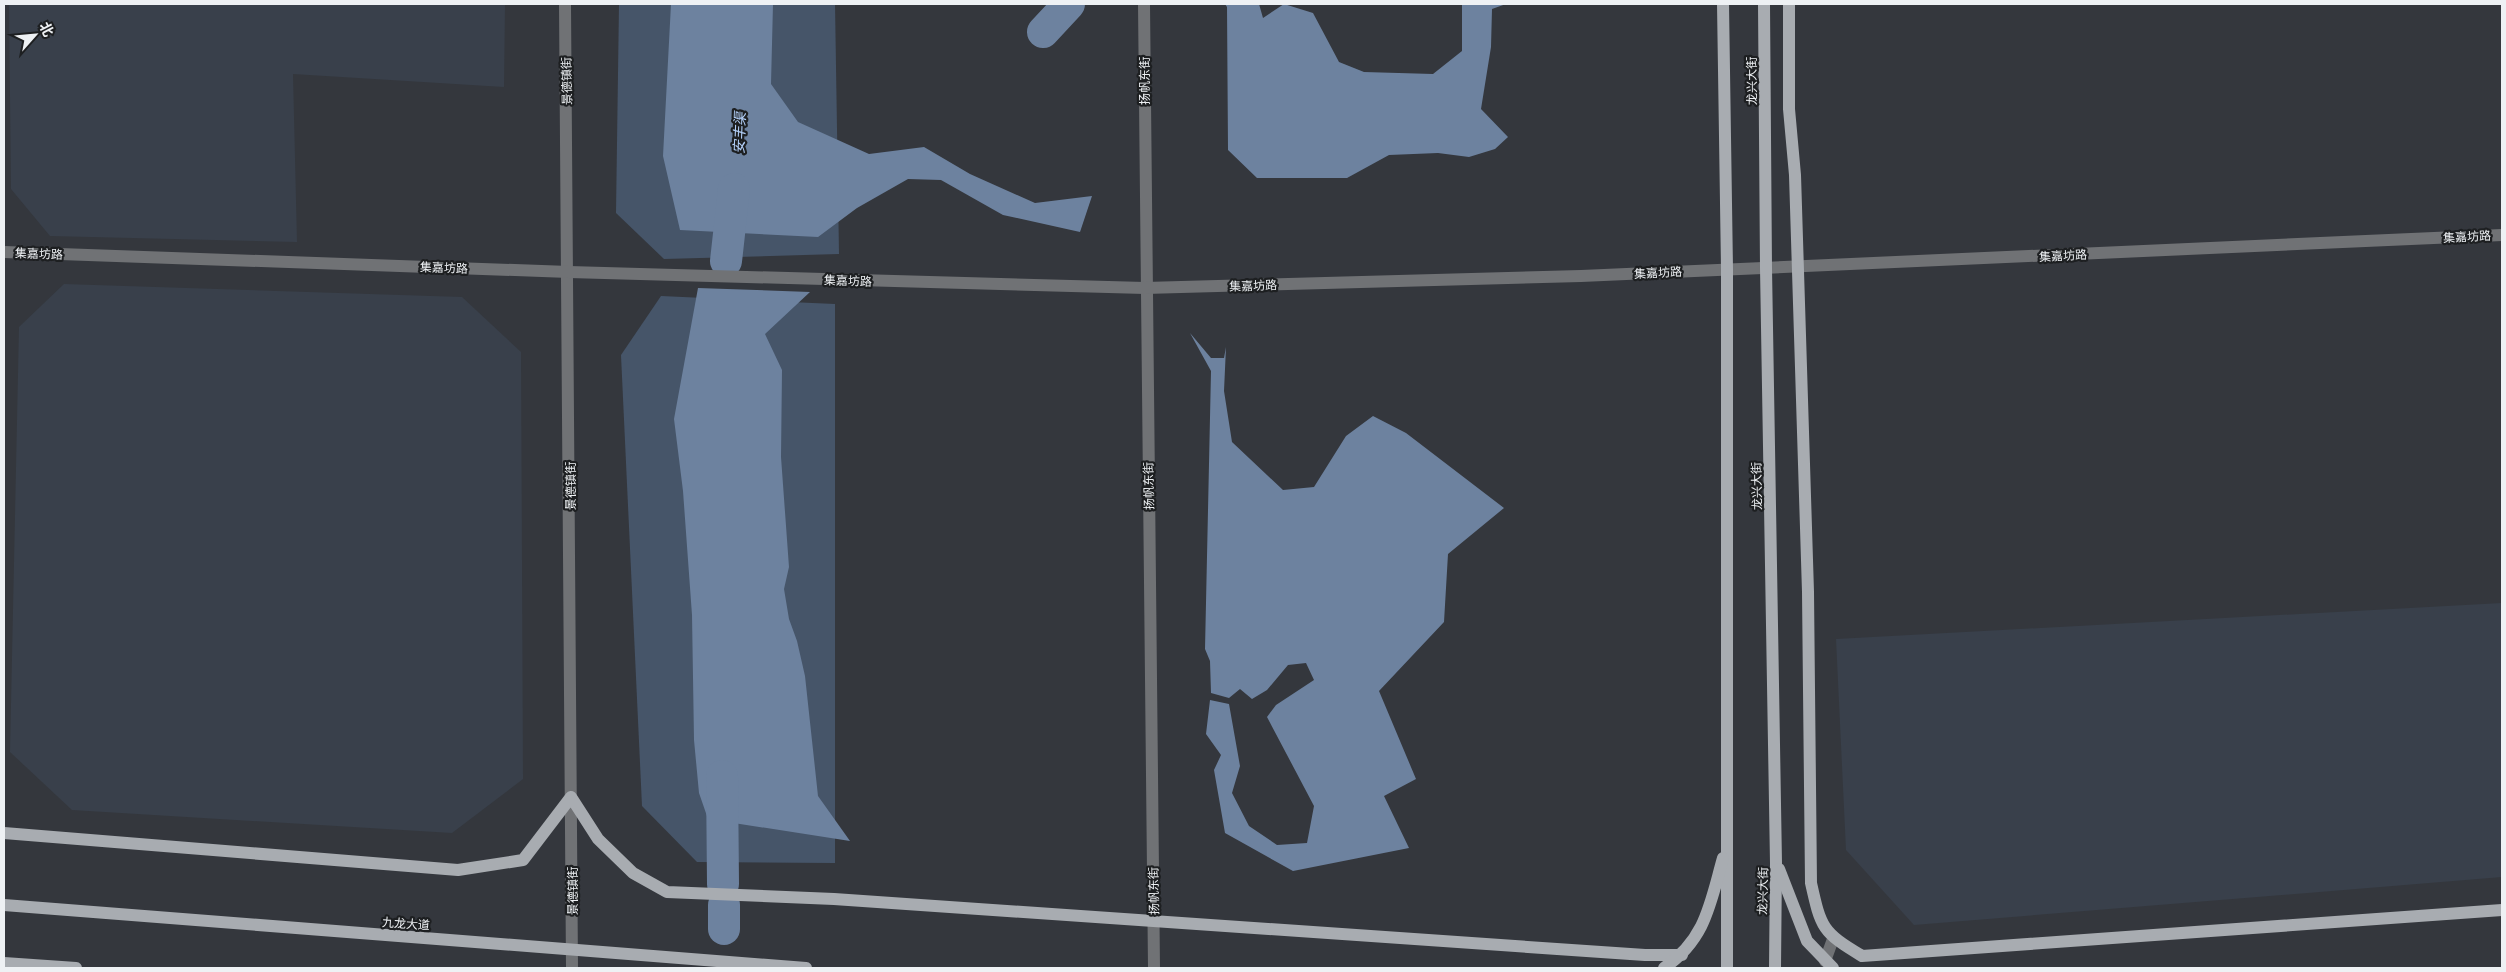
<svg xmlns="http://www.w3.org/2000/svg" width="2506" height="972" font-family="Barlow,'Noto Sans SC',sans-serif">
  <rect width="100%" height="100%" fill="#34373d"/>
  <g fill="#39404b">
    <polygon points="9,4 505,4 504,87 293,74 297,242 50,236 11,189"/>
    <polygon points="64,284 462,297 521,352 523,779 452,833 72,810 10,752 19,327"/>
    <polygon points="2502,603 2502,877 1914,925 1846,850 1836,639"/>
  </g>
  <g fill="#465569">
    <polygon points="619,4 835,4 839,254 664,259 616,213"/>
    <polygon points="661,296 835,304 835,863 697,862 642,806 621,355"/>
  </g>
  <g fill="#6d829f">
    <polygon points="671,4 773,4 771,84 798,122 869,154 924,147 970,174 1035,203 1092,196 1080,232 1003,215 941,180 908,179 857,208 818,237 680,230 663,156"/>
    <polygon points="1225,4 1259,4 1263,18 1284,4 1313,13 1339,62 1364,72 1433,74 1462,51 1462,4 1506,4 1492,9 1491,47 1481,109 1508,137 1495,149 1469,157 1438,153 1389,155 1347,178 1257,178 1228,150 1227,7"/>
    <polygon points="698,288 810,292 765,334 782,370 781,457 789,567 784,589 789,619 797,641 805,676 818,796 850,841 708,819 699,793 694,740 692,615 683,491 674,419"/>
    <polygon points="1190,333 1211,358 1224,358 1226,347 1224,391 1232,442 1283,490 1314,487 1346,436 1373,416 1406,433 1504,508 1448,554 1444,622 1379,691 1416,779 1384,796 1409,848 1293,871 1225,833 1214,770 1221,755 1206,734 1210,700 1229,704 1240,766 1232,793 1249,826 1277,845 1307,843 1314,806 1267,717 1276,705 1314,680 1306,663 1288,665 1267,690 1252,699 1240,689 1229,698 1211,693 1210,661 1205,649 1211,371"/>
  </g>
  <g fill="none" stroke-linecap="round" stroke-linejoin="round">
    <g stroke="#6d829f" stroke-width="32">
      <polyline points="1043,32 1069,4"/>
      <polyline points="726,261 734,189"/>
      <polyline points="722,776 723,884"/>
      <polyline points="724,905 724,929"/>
    </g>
    <g stroke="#707275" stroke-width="12">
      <polyline points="565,4 572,968"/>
      <polyline points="1144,4 1154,968"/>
      <polyline points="4,252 569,272 1145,288 1581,276 2502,235"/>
      <polyline points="1825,961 1833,939"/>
    </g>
    <g stroke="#a8acb1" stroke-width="12">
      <polyline points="1723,4 1727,269 1727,968"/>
      <polyline points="1764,4 1766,268 1776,863 1775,968"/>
      <path d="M1789,4V109L1795,175L1808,592L1811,883C1821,928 1822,932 1862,956L2502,910"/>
      <polyline points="4,833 458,870 523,860 571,797 598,839 633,873 667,892 834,899 1645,955 1682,955"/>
      <polyline points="1779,869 1807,941 1833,968"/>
      <polyline points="4,905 806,968"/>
      <polyline points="4,963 76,968"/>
      <path d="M1664,968C1706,939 1710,904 1723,858"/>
    </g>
  </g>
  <g text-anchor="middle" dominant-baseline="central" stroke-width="4.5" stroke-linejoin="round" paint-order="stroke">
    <g font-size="12" fill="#eef1f4" stroke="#1d1f21">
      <text transform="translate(566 81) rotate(-91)">景德镇街</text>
      <text transform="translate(1144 81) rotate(-90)">扬帆东街</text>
      <text transform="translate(1751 81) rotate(-90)">龙兴大街</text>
      <text transform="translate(2467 236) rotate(-3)">集嘉坊路</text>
      <text transform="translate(39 253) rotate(2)">集嘉坊路</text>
      <text transform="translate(2063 255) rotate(-3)">集嘉坊路</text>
      <text transform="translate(444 267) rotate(2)">集嘉坊路</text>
      <text transform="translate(1658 272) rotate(-3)">集嘉坊路</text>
      <text transform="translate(848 280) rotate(2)">集嘉坊路</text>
      <text transform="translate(1253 285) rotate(-2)">集嘉坊路</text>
      <text transform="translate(570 486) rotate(-90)">景德镇街</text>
      <text transform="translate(1148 486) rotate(-91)">扬帆东街</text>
      <text transform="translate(1756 486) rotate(-91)">龙兴大街</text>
      <text transform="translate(572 891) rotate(-90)">景德镇街</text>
      <text transform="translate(1153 891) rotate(-91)">扬帆东街</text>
      <text transform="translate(1762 891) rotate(-89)">龙兴大街</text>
      <text transform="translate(406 923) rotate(4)">九龙大道</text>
    </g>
    <g font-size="14" font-style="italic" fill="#b4d1fa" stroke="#1d1f21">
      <text transform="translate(739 133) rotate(-88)">安丰渠</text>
    </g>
  </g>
  <rect width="2506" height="972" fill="none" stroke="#eef1f4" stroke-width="10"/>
  <g transform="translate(35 35) rotate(63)" stroke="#1d1f21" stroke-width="4" paint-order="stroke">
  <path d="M0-4L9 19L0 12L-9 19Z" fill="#eef1f4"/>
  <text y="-8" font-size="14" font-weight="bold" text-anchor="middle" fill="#eef1f4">北</text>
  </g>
</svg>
